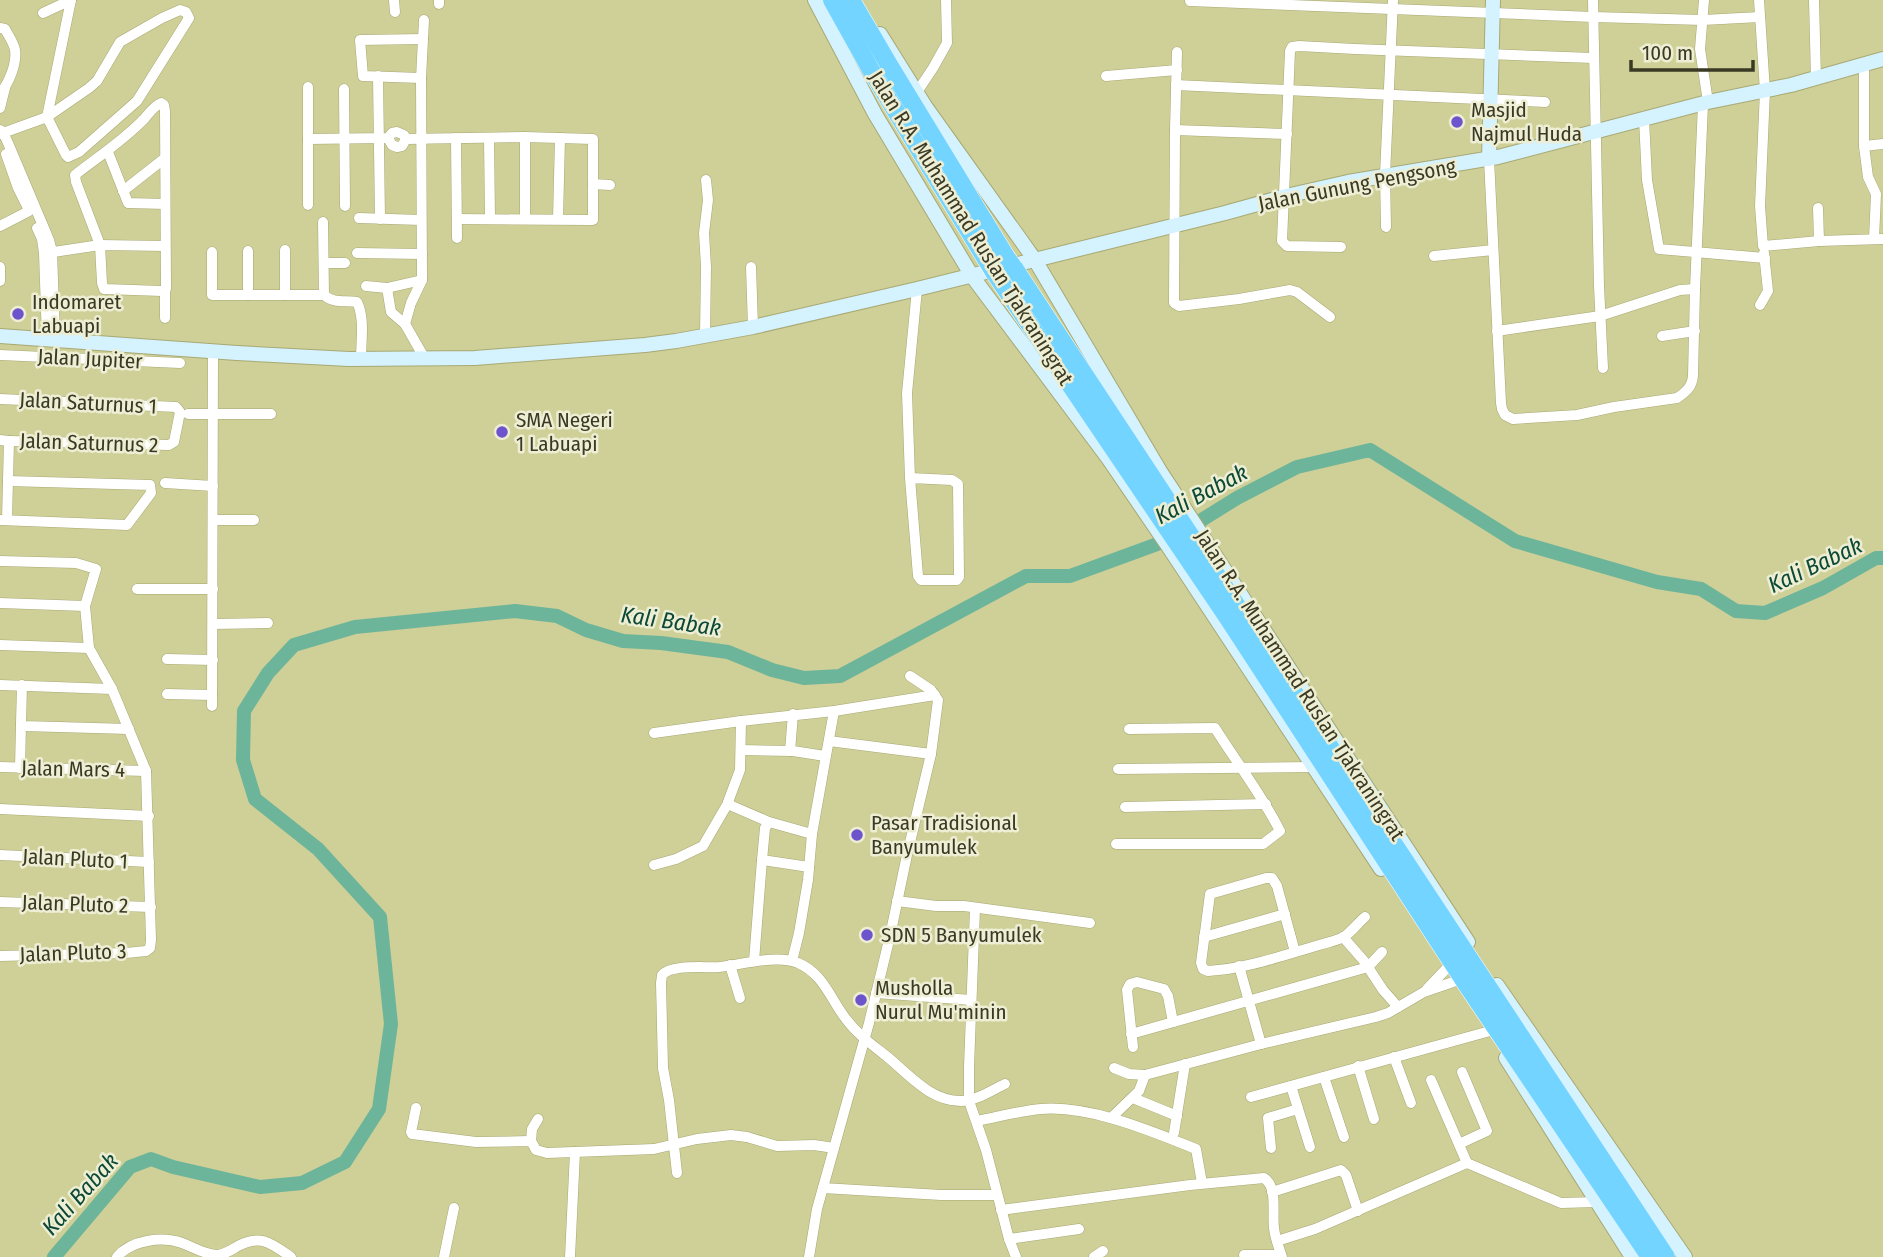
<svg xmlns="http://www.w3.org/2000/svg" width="1883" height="1257" font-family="'Fira Sans Condensed',sans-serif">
  <rect width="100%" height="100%" fill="#cfcf98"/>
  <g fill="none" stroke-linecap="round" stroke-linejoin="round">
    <polyline stroke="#6db59a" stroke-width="14" points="54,1257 130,1167 151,1159 173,1167 260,1187 302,1183 345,1162 379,1109 391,1024 380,917 318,849 255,799 243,760 244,711 268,673 294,645 355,627 515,611 557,616 586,630 623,641 661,643 728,652 772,670 804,678 840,676 1026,576 1070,576 1171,539 1237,498 1297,467 1370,450 1515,541 1657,582 1701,589 1736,611 1765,613 1823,588 1876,558 1883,558"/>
    <defs>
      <g id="street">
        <polyline points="394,0 395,12"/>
        <polyline points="439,0 439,4"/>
        <polyline points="1593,0 1599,286 1603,368"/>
        <polyline points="1704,0 1700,49 1708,102"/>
        <polyline points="1759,0 1765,91 1760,206 1763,246 1819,241 1883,239"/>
        <polyline points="1814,0 1816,79"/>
        <polyline points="1190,1 1593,17 1703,20 1760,17"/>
        <polyline points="43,13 71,0"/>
        <path d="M0,28L5,29C8,35 14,43 15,50C17,63 9,84 0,93"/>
        <polyline points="1864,66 1864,146 1868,177 1876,194 1874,239"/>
        <polyline points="378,76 380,219"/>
        <polyline points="1106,76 1177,70"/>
        <polyline points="421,78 363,76 360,40 423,39"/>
        <polyline points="1176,85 1545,102"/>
        <polyline points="308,87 308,205"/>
        <polyline points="344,89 345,206"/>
        <polyline points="917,92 933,68 947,43 946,0"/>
        <path d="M161,103L164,105L165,111L166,289L162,291L104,289L102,283L100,245L76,182L75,175C99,156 123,141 145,118C150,112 154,106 161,103Z"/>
        <polyline points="0,108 5,88"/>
        <polyline points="1644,119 1647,180 1659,249 1765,258"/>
        <polyline points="0,130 3,132 8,143 49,240 52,251 55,339"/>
        <polyline points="1175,130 1177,52"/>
        <polyline points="0,134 47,117 89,88 97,81 120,42 162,18 180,10 186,12 189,18 137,101 79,152 68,157 66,155 47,117 71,0"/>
        <polyline points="1287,134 1175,130 1174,303 1179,306 1239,299 1290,290 1297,292 1330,317"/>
        <polyline points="525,137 525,218"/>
        <polyline points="388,138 392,145 397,147 402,146 406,139"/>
        <polyline points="456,138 457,238"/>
        <polyline points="489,138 490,218"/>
        <polyline points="308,139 388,138 392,133 397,132 404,135 406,139 525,137 593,139 593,220 457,219"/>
        <polyline points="1864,146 1883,144"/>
        <polyline points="108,152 128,203 165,204"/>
        <polyline points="6,154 18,188 28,208"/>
        <path d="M1489,159L1501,403L1502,409L1505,415L1513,419L1577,415L1614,407L1677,398C1686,392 1692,387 1693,376L1695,289L1703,104"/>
        <polyline points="593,184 610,185"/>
        <polyline points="123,191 165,158"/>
        <polyline points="1818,208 1819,241"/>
        <polyline points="359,218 421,220"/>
        <polyline points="558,219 560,138"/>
        <path d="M323,222L324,295C334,304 345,300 357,302C365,318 361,341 361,359"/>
        <polyline points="0,226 29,211"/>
        <polyline points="1386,227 1385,175 1393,0"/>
        <polyline points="37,228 42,239 44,253 47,338"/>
        <polyline points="1341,247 1287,246 1282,241 1290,51 1292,47 1299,46 1355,49 1593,58"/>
        <polyline points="285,250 285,295"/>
        <polyline points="212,252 212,295 324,295"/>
        <polyline points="47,253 100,245 165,246"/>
        <polyline points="357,253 422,254"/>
        <polyline points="1434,256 1493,250"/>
        <polyline points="324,263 345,263"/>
        <polyline points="0,267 0,281"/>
        <polyline points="751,267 753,327"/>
        <polyline points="366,286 387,288 422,280"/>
        <polyline points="387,288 391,312 405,324 425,359"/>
        <polyline points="248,295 248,251"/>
        <polyline points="1760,305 1768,291 1764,253"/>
        <polyline points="165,318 165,290"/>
        <polyline points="405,324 411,303 422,280 421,78 424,20"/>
        <polyline points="1497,331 1600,316 1680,290 1695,289"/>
        <polyline points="705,335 706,267 704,233 708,200 706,180"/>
        <polyline points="1662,336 1695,331"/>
        <polyline points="0,355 180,363"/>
        <polyline points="0,399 176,407 180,412 174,442 169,445 9,441"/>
        <polyline points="188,414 271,414"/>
        <polyline points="0,440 9,441 7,520"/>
        <polyline points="910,478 918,576 921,580 957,580 959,577 958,484 952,480 910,478 907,393 917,289"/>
        <polyline points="165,483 213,486"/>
        <polyline points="0,520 127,525 151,493 150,485 8,481"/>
        <polyline points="213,520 254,520"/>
        <polyline points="0,561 76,563 96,569 85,606 89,648 112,689 146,771 151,940 150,948 146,951 126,953 0,956"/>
        <polyline points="137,589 213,589"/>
        <polyline points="0,603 85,606"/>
        <polyline points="213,624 268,623"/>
        <polyline points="0,645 89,648"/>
        <polyline points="167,659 213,660"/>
        <polyline points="0,685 112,689"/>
        <polyline points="22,685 21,724 23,726 129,729"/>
        <polyline points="167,694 212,695"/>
        <polyline points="212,706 213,351"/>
        <polyline points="741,721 740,770 728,802 732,806 769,822"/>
        <polyline points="654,733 741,721 834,711 935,695"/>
        <polyline points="829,741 931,754"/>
        <polyline points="741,750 793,751 825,756"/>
        <polyline points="790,751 793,714"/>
        <polyline points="0,767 146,771"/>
        <polyline points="20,768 21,725"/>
        <polyline points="1118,769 1313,767"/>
        <polyline points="1125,807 1266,804"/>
        <polyline points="0,809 149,816"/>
        <path d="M1116,844H1263L1280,831C1262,795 1237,763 1215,728L1129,729"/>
        <polyline points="0,855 149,862"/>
        <polyline points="762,860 765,828 769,822 812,834"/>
        <polyline points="654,865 676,859 703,846 728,803"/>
        <polyline points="897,901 936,906 964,906 1090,923"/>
        <polyline points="0,902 151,907"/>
        <polyline points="975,909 969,1067 969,1101 986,1150 1009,1239 1016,1257"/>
        <polyline points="1204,937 1285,914"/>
        <polyline points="1343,937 1364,961 1383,990 1398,1007"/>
        <path d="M1295,952L1277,886L1272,878H1266L1210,894L1201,963L1203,969L1208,971C1246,969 1284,955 1319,945C1328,942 1338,941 1345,936C1352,931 1358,923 1365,917"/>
        <polyline points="754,961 762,860 809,867"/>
        <polyline points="792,961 799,933 808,880 812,834 834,711"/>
        <polyline points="730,965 740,998"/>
        <polyline points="1239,966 1261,1044"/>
        <polyline points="1427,989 1447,968"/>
        <polyline points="876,993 971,1000"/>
        <polyline points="1131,1034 1368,967 1382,952"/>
        <polyline points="1133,1047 1127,990 1130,984 1137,982 1164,989 1168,996 1173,1022"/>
        <polyline points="1394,1057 1411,1103"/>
        <polyline points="1358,1066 1374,1119"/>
        <polyline points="1114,1068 1129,1074 1145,1075 1261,1044 1376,1017 1388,1013 1424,992 1456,981"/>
        <polyline points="1324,1077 1344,1137"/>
        <polyline points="1431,1080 1467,1163"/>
        <polyline points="1291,1086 1310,1147"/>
        <polyline points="1251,1097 1490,1031"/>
        <polyline points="1133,1098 1177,1116"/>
        <polyline points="416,1108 411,1132 412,1134 476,1142 531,1141 536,1150 547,1153 654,1149 697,1139 731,1135 747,1137 777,1146 814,1145 834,1148"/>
        <polyline points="1111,1118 1139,1091 1145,1075"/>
        <path d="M977,1121C998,1117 1019,1111 1041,1109C1090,1105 1151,1131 1196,1149L1202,1183"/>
        <polyline points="1174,1133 1185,1064"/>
        <polyline points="531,1141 532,1129 538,1119"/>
        <polyline points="1459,1144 1487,1131 1462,1072"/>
        <polyline points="1271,1148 1268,1118 1298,1109"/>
        <path d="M677,1173L669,1100L663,1068L661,983L662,975C672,964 704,968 719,967C741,965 777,954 798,963C823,973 831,1000 846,1019C857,1034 871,1044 885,1055C908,1073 929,1101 961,1101C976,1101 992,1090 1005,1084"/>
        <polyline points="823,1188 941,1195 997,1195"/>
        <polyline points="1272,1192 1341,1170 1346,1175 1358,1211"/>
        <path d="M1001,1210L1190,1185L1264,1178C1278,1187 1272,1213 1274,1228C1275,1238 1279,1248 1282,1257"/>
        <polyline points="1009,1239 1079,1229"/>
        <polyline points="1277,1241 1315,1229 1467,1163 1561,1203 1598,1202"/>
        <polyline points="1244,1255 1281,1255"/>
        <path d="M117,1257C131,1240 162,1236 182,1243C193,1247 205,1255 218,1255C226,1254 231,1250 238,1246C261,1234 271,1243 291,1257"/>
        <polyline points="444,1257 454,1208"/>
        <polyline points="570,1257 575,1152"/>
        <polyline points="809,1257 817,1209 869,1023 890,936 907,855 931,754 938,700 931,690 910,676"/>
        <polyline points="1094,1257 1103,1251"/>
      </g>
      <g id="secondary">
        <polyline points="815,0 875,114 972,276 1108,458 1168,546 1381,869"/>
        <polyline points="880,34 925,106 1035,260 1160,471 1468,942"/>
        <polyline points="1489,159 1493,0"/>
        <polyline points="0,336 237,353 349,359 475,358 645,345 676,341 753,327 917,289 1225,213 1286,196 1348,182 1498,157 1708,102 1791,85 1883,59"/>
        <polyline points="1497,985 1685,1257"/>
        <polyline points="1506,1058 1632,1257"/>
      </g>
      <g id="highway">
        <polyline points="832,0 872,72 986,259"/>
        <polyline points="851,0 889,65 1006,257"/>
        <polyline points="1014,268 1666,1257"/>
        <polyline points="994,272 1226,615 1469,988 1650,1257"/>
      </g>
    </defs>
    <use href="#street" stroke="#a8a973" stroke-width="11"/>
    <use href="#secondary" stroke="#a8a973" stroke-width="16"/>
    <use href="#highway" stroke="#fff" stroke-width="19"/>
    <use href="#street" stroke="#fff" stroke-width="10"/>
    <use href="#secondary" stroke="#d5f2ff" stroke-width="14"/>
    <use href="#highway" stroke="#73d4ff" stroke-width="18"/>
    <defs>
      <g id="highway-bridge">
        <polyline points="1006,257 1014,268"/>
        <polyline points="986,259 994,272"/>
      </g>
    </defs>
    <use href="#highway-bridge" stroke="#fff" stroke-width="19" stroke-linecap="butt"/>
    <use href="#highway-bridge" stroke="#73d4ff" stroke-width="18"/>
  </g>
  <g fill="#6d54cd" stroke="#edeed3" stroke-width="2.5">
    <circle cx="1457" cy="122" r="7"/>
    <circle cx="18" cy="314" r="7"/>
    <circle cx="502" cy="432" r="7"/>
    <circle cx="857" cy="835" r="7"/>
    <circle cx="867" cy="935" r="7"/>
    <circle cx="861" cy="1000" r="7"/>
  </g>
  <g text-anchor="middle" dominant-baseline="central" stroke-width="5" stroke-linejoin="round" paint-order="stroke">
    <g font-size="21" fill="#3a3a24" stroke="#edeed3" text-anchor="start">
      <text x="1471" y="110">Masjid<tspan x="1471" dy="24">Najmul Huda</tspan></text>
      <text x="32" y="302">Indomaret<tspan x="32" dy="24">Labuapi</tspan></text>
      <text x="516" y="420">SMA Negeri<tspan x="516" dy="24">1 Labuapi</tspan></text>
      <text x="871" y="823">Pasar Tradisional<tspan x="871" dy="24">Banyumulek</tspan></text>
      <text x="881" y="935">SDN 5 Banyumulek</text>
      <text x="875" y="988">Musholla<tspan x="875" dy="24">Nurul Mu'minin</tspan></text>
    </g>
    <g font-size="21" fill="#3a3a24" stroke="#edeed3">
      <text transform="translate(1357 185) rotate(-11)">Jalan Gunung Pengsong</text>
      <text transform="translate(971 228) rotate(58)">Jalan R.A. Muhammad Ruslan Tjakraningrat</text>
      <text transform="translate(90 359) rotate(3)">Jalan Jupiter</text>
      <text transform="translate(88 403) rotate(3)">Jalan Saturnus 1</text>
      <text transform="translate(89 443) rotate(2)">Jalan Saturnus 2</text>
      <text transform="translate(1300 685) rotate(57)">Jalan R.A. Muhammad Ruslan Tjakraningrat</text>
      <text transform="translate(73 769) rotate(1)">Jalan Mars 4</text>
      <text transform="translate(75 859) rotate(3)">Jalan Pluto 1</text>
      <text transform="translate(75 904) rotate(2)">Jalan Pluto 2</text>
      <text transform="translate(73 953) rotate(-2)">Jalan Pluto 3</text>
    </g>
    <g font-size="23" font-style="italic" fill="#0c4937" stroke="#edeed3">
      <text transform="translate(1201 494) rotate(-28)">Kali Babak</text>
      <text transform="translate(1815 565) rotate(-25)">Kali Babak</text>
      <text transform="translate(671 621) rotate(8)">Kali Babak</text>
      <text transform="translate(80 1194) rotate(-48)">Kali Babak</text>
    </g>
  </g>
  <path d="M1631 60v10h122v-10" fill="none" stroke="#3a3a24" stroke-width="3.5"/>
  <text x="1642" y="60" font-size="21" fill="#3a3a24" stroke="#edeed3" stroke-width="5" paint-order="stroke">100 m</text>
</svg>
